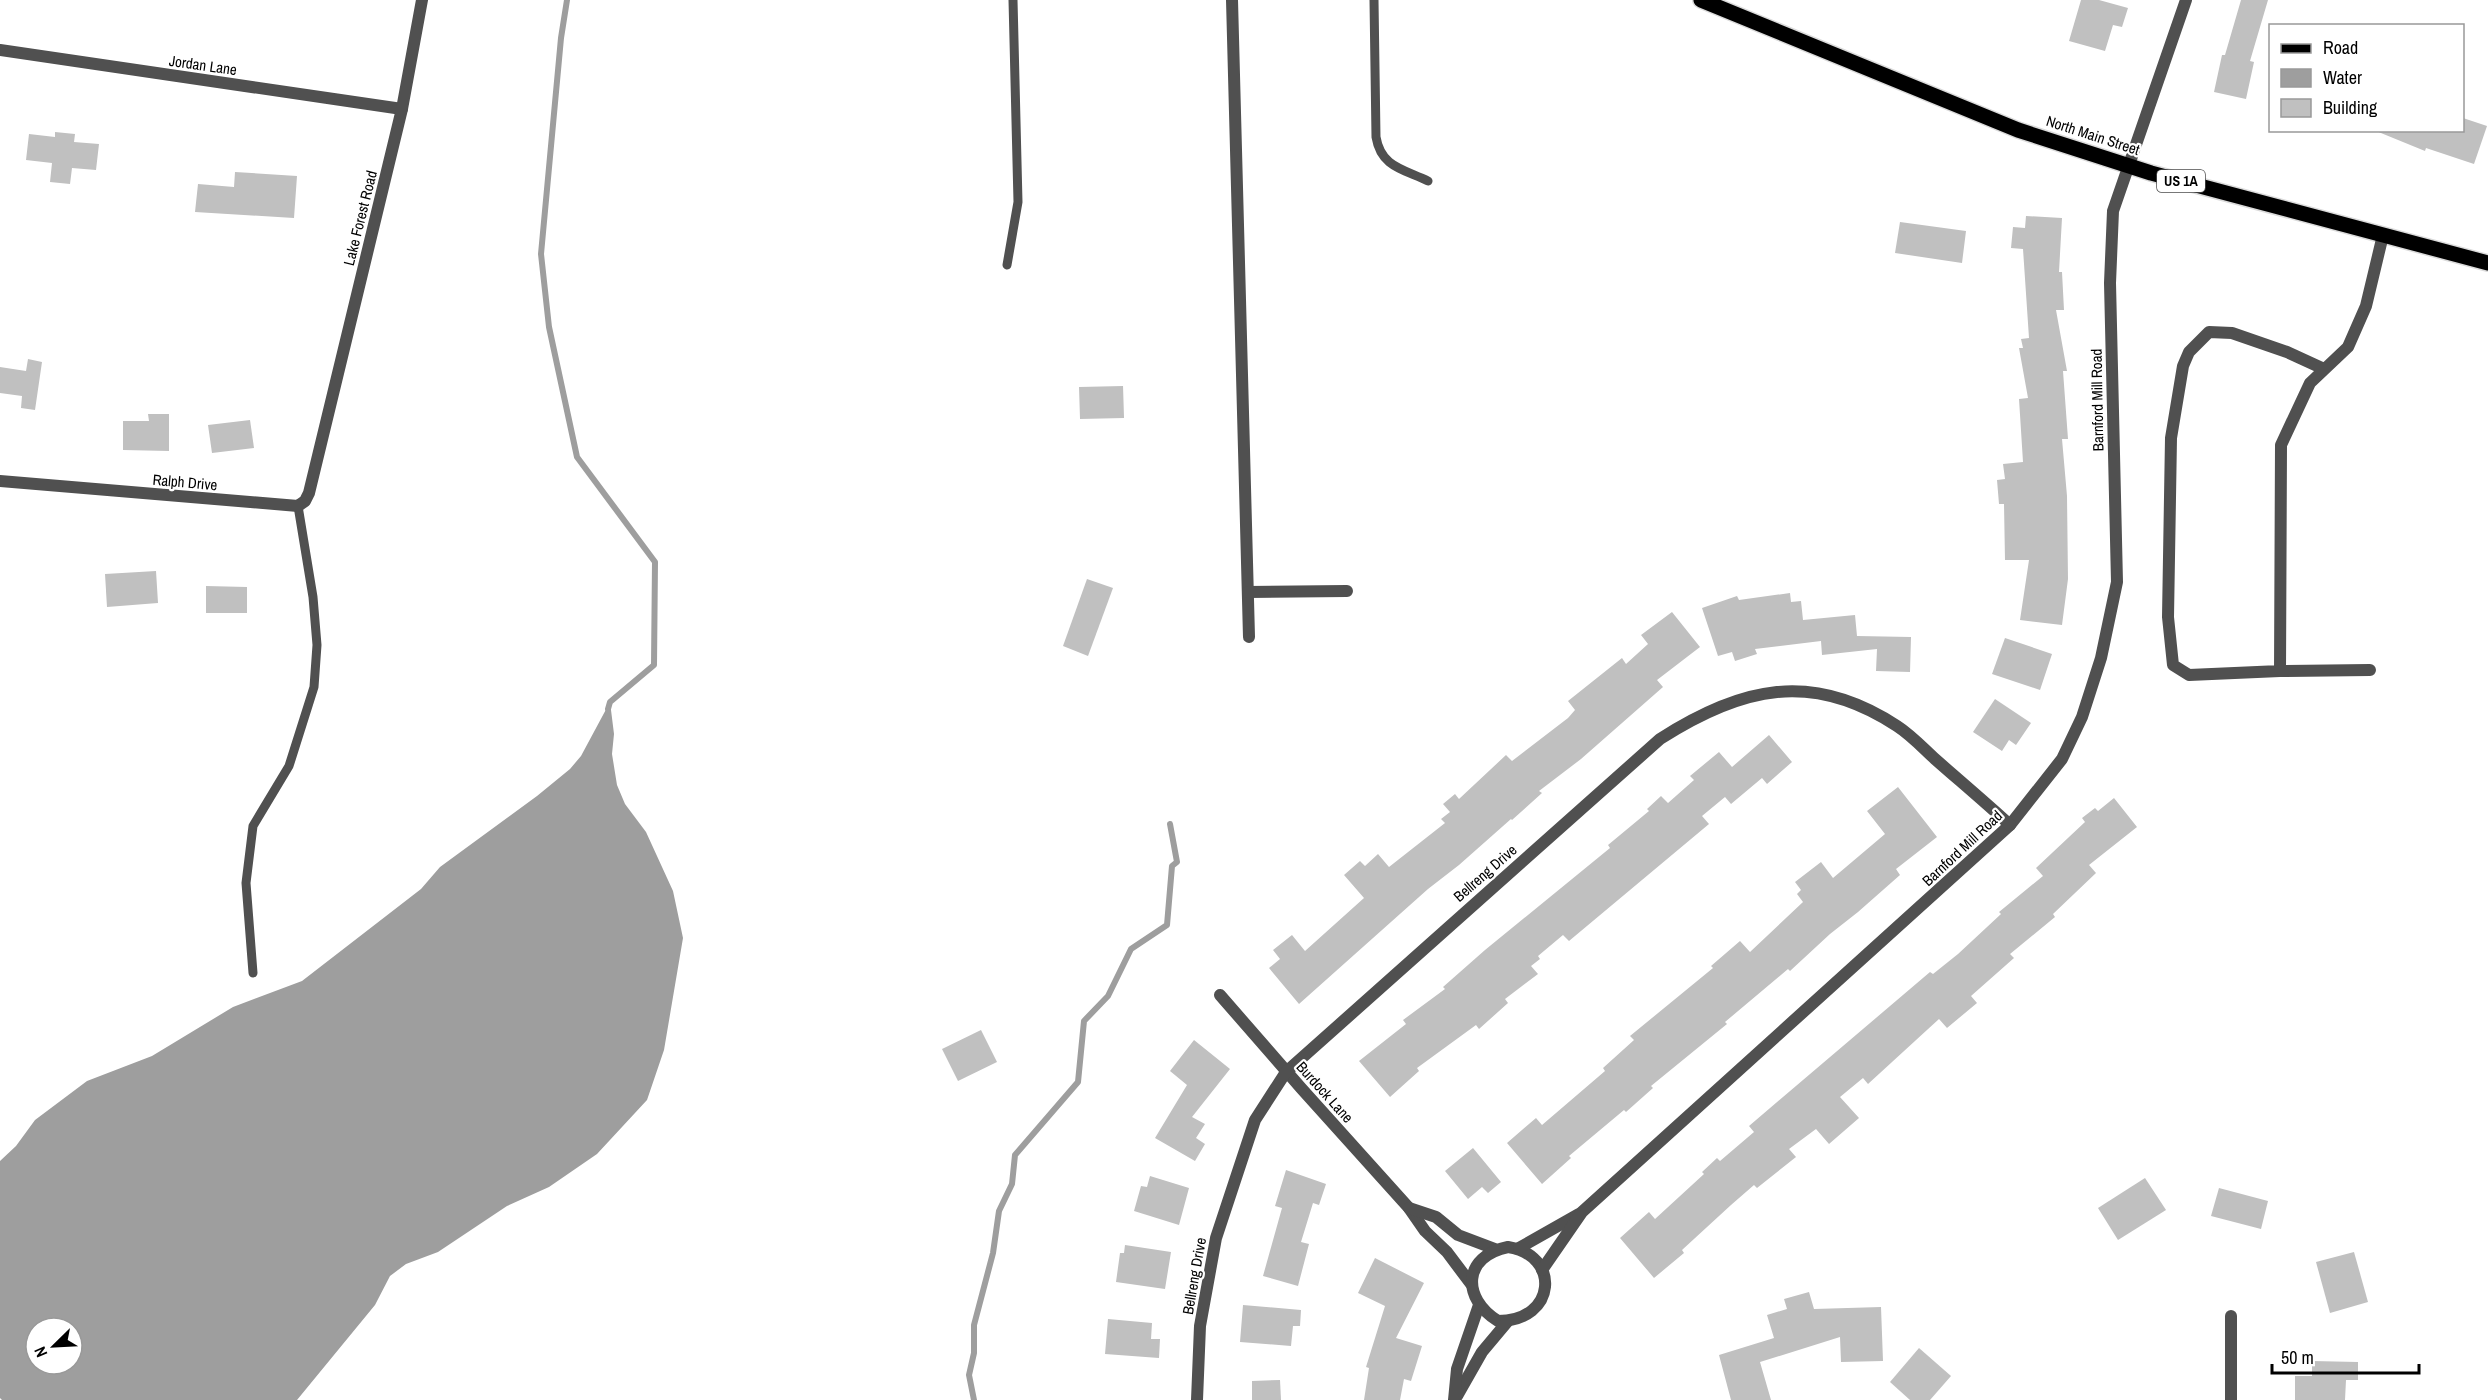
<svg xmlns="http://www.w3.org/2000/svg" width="2488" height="1400" font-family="'Archivo Narrow',sans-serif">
  <rect width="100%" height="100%" fill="#fff"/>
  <path fill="#9e9e9e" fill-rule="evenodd" d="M610,702L614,734L612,754L617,785L625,804L646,832L673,891L683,938L664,1050L647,1100L597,1154L549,1187L507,1206L438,1252L406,1264L390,1276L375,1305L297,1400H2L0,1398V1161L16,1146L35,1120L87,1081L152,1056L233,1007L302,981L421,889L440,867L537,796L570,769L581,756ZM36,1328H72V1364H36Z"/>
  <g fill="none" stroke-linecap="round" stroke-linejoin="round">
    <g stroke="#9e9e9e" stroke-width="6">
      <polyline points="567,0 561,38 541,254 549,327 577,457 655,562 654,665 610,702 608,709"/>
      <polyline points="974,1400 969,1375 974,1353 974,1325 993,1253 999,1211 1012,1184 1015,1155 1078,1082 1084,1021 1108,996 1131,949 1167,925 1172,866 1177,862 1170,824"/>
    </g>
  </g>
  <g fill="#c0c0c0">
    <polygon points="2081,0 2099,0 2128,8 2122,27 2113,25 2105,51 2069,41"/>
    <polygon points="2241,0 2268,0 2250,61 2254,62 2246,99 2214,92 2222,55 2225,55"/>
    <polygon points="2463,118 2487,126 2474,164 2426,148 2425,151 2376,131 2463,130"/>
    <polygon points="55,132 75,134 74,142 99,144 96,170 72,168 70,184 50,182 52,163 26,160 29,134 55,137"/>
    <polygon points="235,172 297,176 294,218 195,212 198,184 234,187"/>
    <polygon points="2026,216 2062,218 2059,272 2062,272 2064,310 2056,310 2067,371 2063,371 2068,439 2062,439 2067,496 2068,579 2062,625 2020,620 2029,560 2005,560 2004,504 1999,504 1997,480 2005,479 2003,464 2023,462 2019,399 2028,398 2019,348 2023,348 2021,339 2029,338 2023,249 2011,248 2013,227 2025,228"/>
    <polygon points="1900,222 1966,231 1962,263 1895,253"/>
    <polygon points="28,359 42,362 35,410 21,408 22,396 0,393 0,367 26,371"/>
    <polygon points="1123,386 1124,418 1080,419 1079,387"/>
    <polygon points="148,414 169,414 169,451 123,450 123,421 149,421"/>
    <polygon points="250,420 254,448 212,453 208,425"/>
    <polygon points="156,571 158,603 107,607 105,574"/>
    <polygon points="1087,579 1113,588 1088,656 1063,646"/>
    <polygon points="206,586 247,587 247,613 206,613"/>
    <polygon points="1790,593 1791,602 1801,601 1803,620 1855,615 1857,636 1911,637 1910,672 1876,671 1877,649 1822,655 1821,641 1755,649 1757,654 1735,661 1732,652 1718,656 1702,608 1737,596 1739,600"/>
    <polygon points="1672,612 1700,647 1657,680 1663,687 1581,759 1539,791 1542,793 1512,820 1511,819 1459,865 1428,889 1299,1004 1269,968 1280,959 1273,950 1292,935 1305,951 1364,898 1344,875 1360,861 1365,866 1378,854 1389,867 1445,823 1441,819 1450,812 1443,804 1455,794 1459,799 1506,755 1512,761 1568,718 1575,710 1568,701 1622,658 1626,664 1648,644 1641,635"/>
    <polygon points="2005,638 2052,654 2040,690 1992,674"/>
    <polygon points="1995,699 2031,723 2016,745 2009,740 2002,751 1973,732"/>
    <polygon points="1769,735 1792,762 1767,784 1762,778 1731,804 1725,797 1702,816 1709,824 1569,941 1563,935 1538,956 1540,959 1531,966 1538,974 1505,999 1508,1003 1479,1029 1476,1025 1417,1068 1419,1071 1390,1097 1359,1061 1406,1024 1403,1020 1445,989 1443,987 1485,950 1610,848 1608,845 1649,811 1647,809 1661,796 1668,803 1694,780 1690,776 1719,752 1732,767"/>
    <polygon points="1898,787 1937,837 1896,869 1900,875 1858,912 1830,934 1790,971 1788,969 1725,1022 1727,1024 1651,1086 1653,1088 1626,1112 1624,1110 1569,1156 1571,1158 1542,1184 1507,1143 1536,1118 1542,1125 1605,1071 1603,1068 1634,1040 1630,1036 1713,968 1711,966 1740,941 1750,952 1803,902 1797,894 1801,890 1795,882 1821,862 1833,878 1885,834 1867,811"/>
    <polygon points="2114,798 2137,827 2089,865 2096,873 2053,914 2055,917 2010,954 2014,958 1971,996 1977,1003 1947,1028 1939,1019 1868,1084 1863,1078 1840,1097 1859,1118 1829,1144 1816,1129 1789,1149 1796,1157 1757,1188 1754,1185 1731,1205 1682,1250 1684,1253 1654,1278 1620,1238 1649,1212 1655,1219 1704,1174 1702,1172 1717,1158 1720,1161 1754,1132 1749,1126 1930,972 1933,974 1958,954 2001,914 1999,912 2043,876 2036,868 2085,822 2082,818 2095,808 2098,811"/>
    <polygon points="981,1030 997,1062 958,1081 942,1049"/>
    <polygon points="1194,1040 1230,1069 1192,1117 1205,1124 1196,1138 1205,1144 1195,1161 1155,1138 1187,1085 1170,1071"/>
    <polygon points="1473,1148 1501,1182 1488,1193 1482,1187 1468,1199 1445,1171"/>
    <polygon points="1286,1170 1326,1184 1319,1205 1313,1203 1301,1242 1309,1244 1298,1286 1263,1276 1282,1208 1275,1206"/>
    <polygon points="1150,1176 1189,1188 1179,1225 1134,1211 1141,1186 1147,1187"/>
    <polygon points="2145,1178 2166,1210 2118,1240 2098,1208"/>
    <polygon points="2219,1188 2268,1201 2261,1229 2211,1216"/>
    <polygon points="1125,1245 1171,1252 1165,1289 1116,1282 1120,1253 1124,1253"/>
    <polygon points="2354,1252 2368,1302 2330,1313 2316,1262"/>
    <polygon points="1375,1258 1424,1283 1396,1338 1422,1346 1411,1381 1404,1379 1400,1400 1364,1400 1369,1368 1366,1367 1385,1306 1358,1293"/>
    <polygon points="1809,1292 1814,1309 1881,1307 1883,1361 1841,1362 1840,1337 1760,1362 1771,1400 1731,1400 1719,1355 1774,1338 1767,1315 1787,1309 1784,1299"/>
    <polygon points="1243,1305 1301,1310 1300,1326 1293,1326 1291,1346 1240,1342"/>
    <polygon points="1108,1319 1152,1323 1151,1339 1160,1339 1159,1358 1105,1354"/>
    <polygon points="1919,1348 1951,1376 1930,1400 1910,1400 1890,1382"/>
    <polygon points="2312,1361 2358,1362 2358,1380 2346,1380 2345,1400 2295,1400 2295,1376 2312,1376"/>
    <polygon points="1280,1380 1281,1400 1252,1400 1252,1381"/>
  </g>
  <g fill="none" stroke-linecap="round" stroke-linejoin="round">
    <defs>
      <polyline id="primary" points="1701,0 2018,130 2151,173 2488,263"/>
    </defs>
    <use href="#primary" stroke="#dbdbdb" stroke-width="18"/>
    <g stroke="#505050" stroke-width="9">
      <path d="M1374,0L1376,137C1381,167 1403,169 1428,181"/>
      <polyline points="1007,265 1018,202 1013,0"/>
      <polyline points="253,973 246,883 253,826 289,766 314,687 317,645 313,597 298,506"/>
    </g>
    <g stroke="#505050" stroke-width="12">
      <polyline points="1232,0 1249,637"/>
      <polyline points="0,50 402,109"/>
      <polyline points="2324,369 2287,352 2232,333 2209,332 2189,352 2183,366 2171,438 2168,617 2173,665 2189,675 2280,671 2281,445 2310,383 2348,347 2366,306 2383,235"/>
      <polyline points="0,481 298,506 305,501 309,493 402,109 422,0"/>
      <polyline points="1248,592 1347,591"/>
      <polyline points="2280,671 2370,670"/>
      <polyline points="1220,995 1301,1088 1409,1208 1425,1231 1447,1252 1471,1284"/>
      <polyline points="1409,1208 1436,1217 1458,1235 1495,1249"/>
      <path d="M1508,1247C1561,1255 1557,1321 1498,1321C1461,1298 1463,1256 1508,1247Z"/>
      <polyline points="1519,1248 1579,1214"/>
      <polyline points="1542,1270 1582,1212 2010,825 2062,759 2082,717 2101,658 2117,582 2110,283 2113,211 2186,0"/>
      <polyline points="1457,1396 1482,1352 1508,1321"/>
      <path d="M1197,1400L1200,1326L1216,1238L1255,1120L1286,1072L1660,739C1741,687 1812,670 1897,726C1911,735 1923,748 1935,759C1960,781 1985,802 2010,825"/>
      <polyline points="1454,1400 1457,1369 1479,1305"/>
      <polyline points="2231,1400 2231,1316"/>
    </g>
    <use href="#primary" stroke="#000" stroke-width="15"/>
  </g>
  <g text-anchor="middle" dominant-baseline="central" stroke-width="4.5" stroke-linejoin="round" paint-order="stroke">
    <rect fill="#fff" stroke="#4c4c4c" stroke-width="1.5" x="2157" y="170" width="48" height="22" rx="4.5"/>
    <g font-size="14" font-weight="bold" fill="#000">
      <text x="2181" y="181">US 1A</text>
    </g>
    <g font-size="15" fill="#000" stroke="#fff">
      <text transform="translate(203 65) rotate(8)">Jordan Lane</text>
      <text transform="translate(2093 135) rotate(18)">North Main Street</text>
      <text transform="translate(360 218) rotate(-76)">Lake Forest Road</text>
      <text transform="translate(2097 400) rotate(-91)">Barnford Mill Road</text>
      <text transform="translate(185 482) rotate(5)">Ralph Drive</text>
      <text transform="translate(1962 848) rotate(-43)">Barnford Mill Road</text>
      <text transform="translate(1485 873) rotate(-41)">Bellreng Drive</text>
      <text transform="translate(1325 1092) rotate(48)">Burdock Lane</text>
      <text transform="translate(1194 1276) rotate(-80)">Bellreng Drive</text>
    </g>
  </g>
  <rect x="2269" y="24" width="195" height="108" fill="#ffffff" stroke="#999999" stroke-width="1.5"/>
  <rect x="2281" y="44" width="30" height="9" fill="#000000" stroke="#999999" stroke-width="1.5"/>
  <text x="2323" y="54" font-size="18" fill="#000000">Road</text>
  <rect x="2281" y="69" width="30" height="18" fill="#9e9e9e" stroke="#999999" stroke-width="1.5"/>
  <text x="2323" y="84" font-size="18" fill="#000000">Water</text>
  <rect x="2281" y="99" width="30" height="18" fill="#c0c0c0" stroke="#999999" stroke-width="1.5"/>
  <text x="2323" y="114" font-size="18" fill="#000000">Building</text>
  <g transform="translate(54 1346) rotate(246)"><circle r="28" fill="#ffffff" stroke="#999999" stroke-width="1.5"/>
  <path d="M0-4.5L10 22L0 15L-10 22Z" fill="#000000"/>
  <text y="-9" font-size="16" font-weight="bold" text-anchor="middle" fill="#000000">N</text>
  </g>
  <path d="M2272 1364v9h147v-9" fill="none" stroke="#000000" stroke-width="3"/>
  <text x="2281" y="1364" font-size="18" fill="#000000" stroke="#ffffff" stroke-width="4.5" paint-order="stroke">50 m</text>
</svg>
